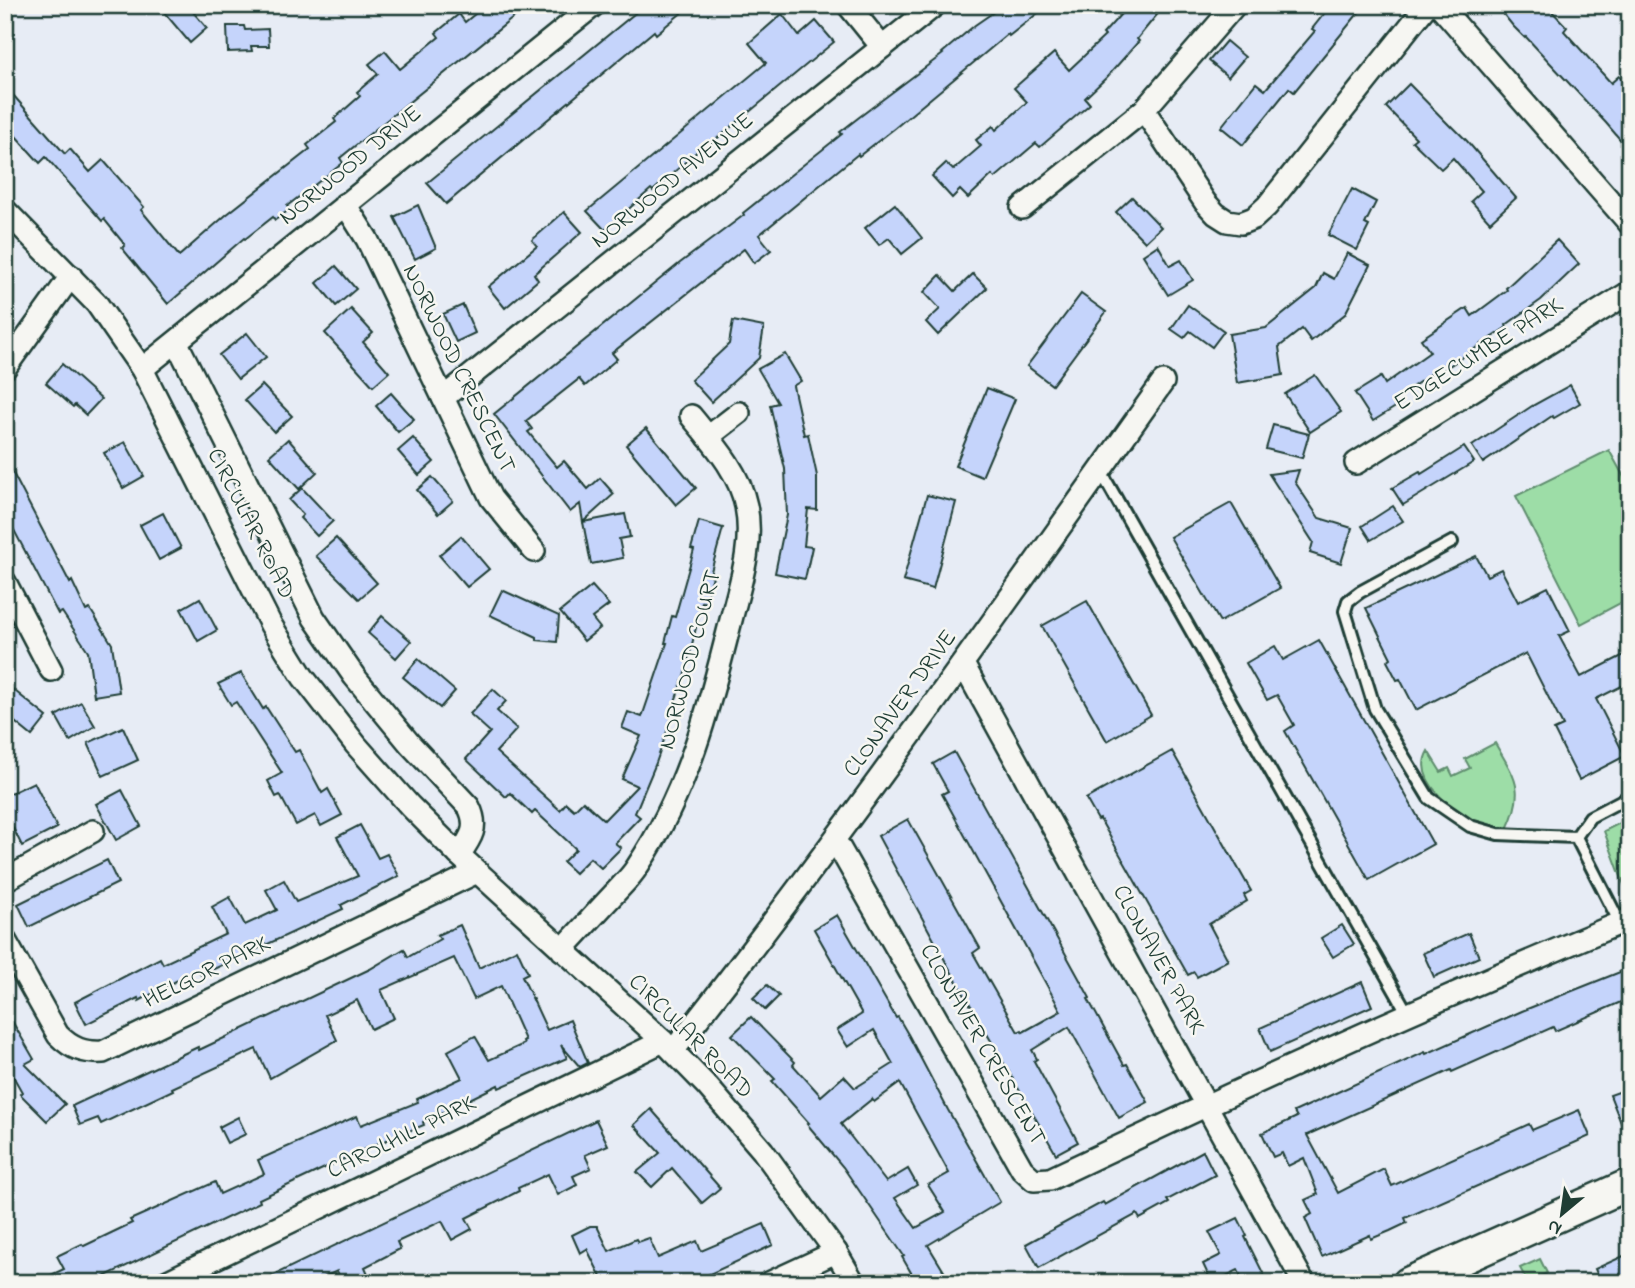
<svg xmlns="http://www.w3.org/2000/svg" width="1635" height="1288" font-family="'Indie Flower',sans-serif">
  <rect width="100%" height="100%" fill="#e7ecf5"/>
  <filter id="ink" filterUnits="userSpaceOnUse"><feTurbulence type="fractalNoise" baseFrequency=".0143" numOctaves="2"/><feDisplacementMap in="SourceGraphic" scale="14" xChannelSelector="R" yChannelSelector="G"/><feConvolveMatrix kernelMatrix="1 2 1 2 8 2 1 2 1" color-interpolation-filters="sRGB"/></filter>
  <g filter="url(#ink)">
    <g fill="#9ddda7" stroke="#5e8d6e" stroke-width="2">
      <polygon points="1609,450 1630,488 1630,598 1581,624 1516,496"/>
      <path d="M1495,743C1515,778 1526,789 1507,829C1498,828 1488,828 1479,824C1455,813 1411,780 1428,751L1441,772L1449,768L1453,776L1470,768L1465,759Z"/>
      <polygon points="1630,818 1630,898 1629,898 1604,831"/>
      <polygon points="1540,1259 1547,1273 1528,1283 1520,1268"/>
    </g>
    <g fill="#c5d4fb" stroke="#1f3d34" stroke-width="2" fill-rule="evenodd">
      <polygon points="158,5 187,5 207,28 190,43"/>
      <polygon points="486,5 529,5 340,158 343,163 287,206 289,210 275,220 273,217 245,239 244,238 168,304 122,248 125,245 104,219 102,221 46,157 40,163 5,124 5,86 65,154 70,149 90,172 103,160 144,207 141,210 179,256 226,215 310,149 307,145 336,122 334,119 360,96 357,92 378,74 369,64 385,51 400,69 439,37 436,33 459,14 465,22"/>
      <polygon points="645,5 691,5 656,34 654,31 446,204 427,183"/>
      <polygon points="1004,5 1048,5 1009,36 1008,34 895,128 859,156 858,154 759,235 771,250 754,263 744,249 612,353 617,359 585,386 579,379 526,421 532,429 528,432 557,467 564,461 588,489 600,478 614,494 583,522 580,504 570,512 494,414 680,263 744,215 743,213 842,134 840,132 858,118 943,54 942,53 975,25"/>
      <polygon points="1129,5 1165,5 1137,39 1139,41 1107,77 1085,98 1090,104 1040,147 1036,143 995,178 992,175 968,198 960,190 952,198 932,176 946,163 953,170 981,146 976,140 993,126 996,130 1027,102 1014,88 1054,53 1069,70 1105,36 1103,34"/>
      <polygon points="1331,5 1365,5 1294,92 1289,88 1243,145 1221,127 1256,83 1265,90 1315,31 1312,29"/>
      <polygon points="1496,5 1546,5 1567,27 1564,31 1611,83 1619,76 1630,88 1630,151 1606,123 1526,37 1525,38 1513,26"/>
      <polygon points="782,14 799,36 816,21 834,42 702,151 700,149 653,191 651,189 605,230 587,211 766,63 749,43"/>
      <polygon points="227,26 244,26 245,30 268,29 269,46 251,46 252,51 228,52"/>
      <polygon points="1226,41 1245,57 1228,77 1209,61"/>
      <polygon points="1409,84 1451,127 1452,126 1467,141 1516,198 1490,222 1471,201 1482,191 1453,158 1441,169 1412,141 1416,138 1386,107"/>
      <polygon points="1352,189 1376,202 1365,224 1369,226 1357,250 1328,235"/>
      <polygon points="1132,197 1161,227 1145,242 1116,212"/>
      <polygon points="895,204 922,238 902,254 889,238 879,245 865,228"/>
      <polygon points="418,205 436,248 415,259 394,217"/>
      <polygon points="564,212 582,232 534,274 538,280 505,308 488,287 537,246 532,240"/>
      <polygon points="1557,240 1579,264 1541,300 1506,325 1507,327 1443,370 1441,367 1398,397 1402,403 1373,421 1355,393 1381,377 1385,384 1430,352 1421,339 1467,308 1472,316 1507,290 1506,288"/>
      <polygon points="1158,245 1170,266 1181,260 1193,280 1168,295 1143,255"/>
      <polygon points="1347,253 1370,265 1345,314 1311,341 1302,329 1279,347 1283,375 1237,383 1229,334 1266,328 1316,288 1323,273 1334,279"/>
      <polygon points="336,266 356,289 336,306 317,283"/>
      <polygon points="973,274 987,288 938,335 926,322 940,309 924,292 940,275 955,291"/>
      <polygon points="1081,294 1106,312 1052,385 1027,366"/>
      <polygon points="463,305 475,333 456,342 443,314"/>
      <polygon points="1188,305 1224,331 1212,347 1190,331 1184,338 1171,329"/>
      <polygon points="351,309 373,333 363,342 389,372 373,386 325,333"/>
      <polygon points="733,321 764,327 759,358 711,402 691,380 729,344"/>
      <polygon points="247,333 266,357 238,379 219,355"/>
      <polygon points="785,354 801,381 793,386 804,435 808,434 817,476 817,510 808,509 804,546 812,547 805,579 775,573 787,515 785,469 770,405 778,403 758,369"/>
      <polygon points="62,364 101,399 86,415 75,405 73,407 46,383"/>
      <polygon points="1315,375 1341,412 1310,432 1285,394"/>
      <polygon points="262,385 292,416 274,432 245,400"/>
      <polygon points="1570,385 1580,403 1554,418 1552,416 1483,463 1472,446 1532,406"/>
      <polygon points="987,388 1015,399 982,477 955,466"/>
      <polygon points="391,393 414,419 398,432 376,406"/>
      <polygon points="1273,425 1309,434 1302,458 1266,449"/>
      <polygon points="646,428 696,488 676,505 626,445"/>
      <polygon points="413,438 434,462 419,475 398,451"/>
      <polygon points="288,439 317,472 299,489 269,456"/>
      <polygon points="125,442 144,476 123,488 104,453"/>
      <polygon points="1464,447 1474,462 1403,505 1392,488 1420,472 1421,474"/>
      <polygon points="5,458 70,583 72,581 86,611 90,609 112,644 119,692 94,696 88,651 62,612 58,614 5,513"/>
      <polygon points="1299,470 1295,482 1319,518 1352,528 1341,563 1310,553 1313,542 1269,474"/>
      <polygon points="432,477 453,501 438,514 417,490"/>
      <polygon points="302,488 333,521 317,536 300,518 303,515 289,500"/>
      <polygon points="927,495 956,502 933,589 903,581"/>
      <polygon points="1231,503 1280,588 1220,622 1170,537"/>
      <polygon points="1393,506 1403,521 1371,540 1362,526"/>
      <polygon points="163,513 181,548 159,560 140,525"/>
      <polygon points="625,514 630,537 619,539 623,558 591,564 583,522"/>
      <polygon points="699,521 723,528 710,575 713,576 705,603 702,602 686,670 670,716 672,717 656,763 635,813 640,817 615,843 621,848 601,868 590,858 575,873 563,862 576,849 535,811 532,814 510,793 506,797 466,759 490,732 470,714 493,689 506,701 497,711 517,729 496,752 560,810 566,803 574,810 583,801 604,820 637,786 622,779 641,736 622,728 628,712 642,717 667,643 665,643 672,616 675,617 694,550 691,549"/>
      <polygon points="461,536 489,569 467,587 439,555"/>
      <polygon points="336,538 377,583 359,599 316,556"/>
      <polygon points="1476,556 1487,576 1501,569 1518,602 1548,587 1570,631 1559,636 1581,677 1630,652 1630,682 1596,699 1625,756 1579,780 1554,730 1563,726 1526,653 1416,710 1400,679 1397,680 1387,661 1391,658 1366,608"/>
      <polygon points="592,586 609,605 592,618 600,628 584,641 560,612"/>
      <polygon points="502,590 559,616 557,642 537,640 537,637 490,615"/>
      <polygon points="200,598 217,630 198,641 181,609"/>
      <polygon points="1087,601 1151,715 1107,741 1042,626"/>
      <polygon points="382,616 411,641 396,658 368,633"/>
      <polygon points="1319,640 1433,844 1369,880 1285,731 1294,725 1277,695 1267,700 1246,663 1275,646 1283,660"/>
      <polygon points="418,659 455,691 440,708 403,677"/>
      <polygon points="241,673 263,709 266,707 295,752 299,750 322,793 328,789 342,815 321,826 315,815 296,825 280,795 276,797 268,781 282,773 236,702 231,705 218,684"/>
      <polygon points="5,683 47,717 32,736 5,714"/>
      <polygon points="81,702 95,726 70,741 56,716"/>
      <polygon points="123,727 138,760 103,776 88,743"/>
      <polygon points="1172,751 1251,891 1244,895 1247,901 1209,924 1228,960 1197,977 1194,972 1188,975 1100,819 1098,820 1086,799"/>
      <polygon points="954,752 1090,998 1088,999 1124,1065 1127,1064 1148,1102 1119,1118 1069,1027 1032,1050 1037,1059 1034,1061 1078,1142 1056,1154 948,966 878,836 908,819 980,948 973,953 1018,1032 1022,1030 1023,1032 1061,1011 942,794 948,791 933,764"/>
      <polygon points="34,782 57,828 22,846 5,812 5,796"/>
      <polygon points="122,790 141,826 116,840 96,804"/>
      <polygon points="360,825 378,858 387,854 399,876 341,905 343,909 201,975 198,969 139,1001 138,998 86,1024 75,1002 160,958 163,964 226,934 212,907 230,897 245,925 277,910 266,890 284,880 296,902 358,876 337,837"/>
      <polygon points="107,860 118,883 29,927 18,904"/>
      <path d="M837,915L896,1018L898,1017L909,1036L948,1110L1000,1202L928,1245L951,1283H917L902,1257L904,1256L843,1167L807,1124L809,1123L772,1081L775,1079L732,1035L751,1017L795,1062L793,1065L821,1096L844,1076L855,1088L893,1064L874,1030L848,1047L837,1030L862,1014L814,929ZM900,1083L949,1173L928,1185L945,1212L916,1228L895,1198L917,1185L908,1169L886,1182L841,1124L872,1099L874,1102Z"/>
      <polygon points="460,925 479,968 517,949 528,973 522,976 547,1030 570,1020 588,1063 580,1067 561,1045 567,1058 499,1088 498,1085 423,1122 424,1125 367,1148 293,1183 259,1199 260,1202 91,1283 34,1283 64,1269 57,1256 82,1244 84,1246 132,1223 130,1220 215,1182 220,1194 264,1174 258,1160 357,1116 361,1125 418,1102 417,1099 462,1078 448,1051 475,1036 489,1060 524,1044 523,1041 525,1040 501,986 474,999 454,958 381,990 394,1018 371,1029 357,1000 325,1015 337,1040 270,1078 256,1049 172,1088 173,1090 101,1124 98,1118 80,1125 72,1106 198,1047 199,1050 370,969 404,949 408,957 440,939 437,935"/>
      <polygon points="1342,925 1354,944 1333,957 1321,938"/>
      <polygon points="1469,933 1479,957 1434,977 1423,953"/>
      <polygon points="1630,968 1630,998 1555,1031 1553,1027 1452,1072 1451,1070 1307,1135 1338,1193 1384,1169 1392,1186 1529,1124 1532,1130 1579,1110 1590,1136 1405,1218 1407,1223 1390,1231 1371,1239 1370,1235 1322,1257 1305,1218 1312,1214 1305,1200 1318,1194 1304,1158 1288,1166 1282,1153 1273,1157 1262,1133 1297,1117 1294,1112 1425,1052 1426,1054 1522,1011"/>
      <polygon points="1362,982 1372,1006 1270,1052 1260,1028"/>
      <polygon points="767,985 779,996 765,1010 753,998"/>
      <polygon points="5,1009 34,1059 25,1064 65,1104 47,1121 20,1094 22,1092 5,1062"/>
      <polygon points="1630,1088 1630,1143 1629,1143 1610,1095"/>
      <polygon points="651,1109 720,1188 702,1203 672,1168 652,1187 637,1172 660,1153 634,1125"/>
      <polygon points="238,1117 246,1134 227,1143 219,1127"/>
      <polygon points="596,1120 608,1145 585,1155 591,1168 573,1176 577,1185 558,1195 548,1174 518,1188 519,1191 466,1218 472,1229 452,1240 442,1221 397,1242 400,1249 365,1267 372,1283 343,1283 337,1271 311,1283 257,1283"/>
      <polygon points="1203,1151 1215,1175 1167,1200 1169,1203 1140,1219 1137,1214 1039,1268 1026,1244 1103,1202 1105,1205"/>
      <polygon points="1238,1218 1247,1236 1245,1237 1268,1283 1244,1283 1238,1270 1212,1283 1203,1264 1221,1255 1209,1232"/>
      <polygon points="764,1224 773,1245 690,1283 604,1283 587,1249 580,1253 572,1235 590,1226 597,1226 609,1251 636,1239 638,1242 649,1238 658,1258 697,1241 701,1251"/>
      <polygon points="1630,1253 1630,1283 1601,1283 1595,1269"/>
    </g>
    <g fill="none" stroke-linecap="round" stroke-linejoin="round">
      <defs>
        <g id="lane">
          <polyline points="1100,470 1408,1014"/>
          <polyline points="1452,542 1360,592 1348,601 1345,611 1375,709 1429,798 1470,826 1498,834 1576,837 1620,923"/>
          <polyline points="1576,837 1590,817 1630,796"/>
        </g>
        <g id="street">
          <polyline points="848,5 882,47"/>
          <polyline points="1439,5 1630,224"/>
          <polyline points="1144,110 1205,202 1216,214 1227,221 1241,223 1254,218 1267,206 1427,5"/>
          <polyline points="345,204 367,239 491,498 534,551"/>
          <polyline points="1022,208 1144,110 1235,5"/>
          <polyline points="5,210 97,304 142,369 271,625 303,677 356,745 410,806 459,855 663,1041 707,1086 763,1151 836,1252 854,1283"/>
          <path d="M177,343L314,618L354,676L410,744L469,807C479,827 471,838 459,855"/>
          <polyline points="5,368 71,276"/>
          <polyline points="142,369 594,5"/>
          <polyline points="443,398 935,5"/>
          <polyline points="708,437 739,413"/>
          <polyline points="1356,463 1630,292"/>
          <polyline points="5,582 51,670"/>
          <polyline points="963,664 1304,1283"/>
          <path d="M835,840L1022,1169L1034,1180L1050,1179C1241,1088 1434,1000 1630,919"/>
          <polyline points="5,880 93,831"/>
          <path d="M5,940L58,1035C72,1049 84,1053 103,1052L477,872"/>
          <path d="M562,950C579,932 596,913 613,895C621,886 631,877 637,867C688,791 709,708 731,620C740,584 754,544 746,506C739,471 713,443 691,416"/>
          <path d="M673,1051C844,834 1003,607 1163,382"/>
          <polyline points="164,1283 663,1041"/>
          <polyline points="769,1283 836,1252"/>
        </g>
        <polyline id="secondary" points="1408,1283 1630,1184"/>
      </defs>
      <use href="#lane" stroke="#1f3d34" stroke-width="16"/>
      <use href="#street" stroke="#1f3d34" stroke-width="26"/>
      <use href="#secondary" stroke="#1f3d34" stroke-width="35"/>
      <use href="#lane" stroke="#f6f6f2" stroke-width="10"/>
      <use href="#street" stroke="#f6f6f2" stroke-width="21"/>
      <use href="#secondary" stroke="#f6f6f2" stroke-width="30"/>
    </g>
  </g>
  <g text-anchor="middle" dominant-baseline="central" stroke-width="5" stroke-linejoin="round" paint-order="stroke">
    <g font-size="24" fill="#1f3d34" stroke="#f6f6f2">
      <text transform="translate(351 166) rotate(-39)">NORWOOD DRIVE</text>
      <text transform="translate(673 181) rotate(-39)">NORWOOD AVENUE</text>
      <text transform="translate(1479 355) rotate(-32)">EDGECUMBE PARK</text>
      <text transform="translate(458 369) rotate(64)">NORWOOD CRESCENT</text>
      <text transform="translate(250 524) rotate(63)">CIRCULAR ROAD</text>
      <text transform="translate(691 660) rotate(-75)">NORWOOD COURT</text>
      <text transform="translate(901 704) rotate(-54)">CLONAVER DRIVE</text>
      <text transform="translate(1158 960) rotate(61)">CLONAVER PARK</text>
      <text transform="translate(207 973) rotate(-26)">HELGOR PARK</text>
      <text transform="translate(690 1037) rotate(45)">CIRCULAR ROAD</text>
      <text transform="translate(982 1045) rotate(60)">CLONAVER CRESCENT</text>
      <text transform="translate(402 1138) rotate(-26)">CAROLHILL PARK</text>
    </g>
  </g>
  <rect width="1635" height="1288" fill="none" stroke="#f6f6f2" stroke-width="28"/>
  <rect x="14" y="14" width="1607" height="1260" fill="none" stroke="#1f3d34" stroke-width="2.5" filter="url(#ink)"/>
  <g transform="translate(1562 1214) rotate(209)" stroke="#f6f6f2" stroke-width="5" paint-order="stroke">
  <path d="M0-5L12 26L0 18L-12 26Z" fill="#1f3d34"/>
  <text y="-10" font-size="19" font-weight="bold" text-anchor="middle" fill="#1f3d34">N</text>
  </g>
</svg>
